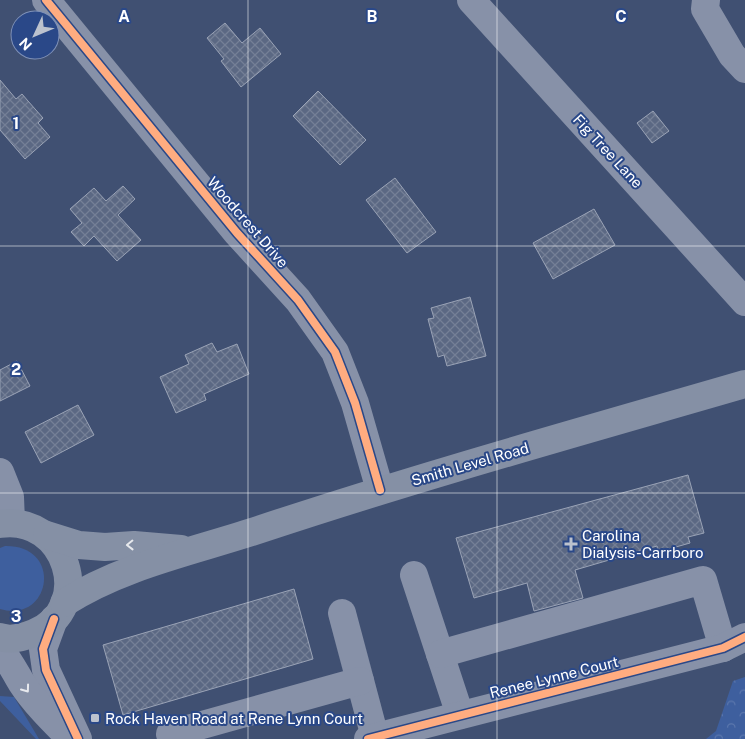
<svg xmlns="http://www.w3.org/2000/svg" width="745" height="739" font-family="'Public Sans',sans-serif">
  <defs>
    <pattern id="forest-crowns" width="20" height="18" patternUnits="userSpaceOnUse" patternTransform="scale(1.25)"><rect width="20" height="18" fill="#3e5f9e"/><path d="M2 6a3 3 0 1 1 6 0M12 15a3 3 0 1 1 6 0" fill="none" stroke="#5b77ad"/></pattern>
    <pattern id="building-cross-hatch" width="8" height="8" patternUnits="userSpaceOnUse" patternTransform="scale(1.25)"><rect width="8" height="8" fill="#5b6883"/><path d="M0 0l8 8M0 8l8-8" fill="none" stroke="#747f96"/></pattern>
  </defs>
  <rect width="100%" height="100%" fill="#405072"/>
  <g fill="#3e5f9e">
    <path d="M5,546C64,545 51,624 0,609V548Z"/>
    <polygon points="0,696 14,697 39,739 36,739 0,701"/>
  </g>
  <polygon fill="url(#forest-crowns)" points="745,677 745,739 706,739 716,731 733,681"/>
  <g fill="url(#building-cross-hatch)" stroke="#9aa3b6">
    <polygon points="225,23 242,43 260,28 281,54 241,87 221,61 224,59 207,38"/>
    <polygon points="0,80 16,99 22,94 28,101 43,118 38,123 50,137 25,159 0,130"/>
    <polygon points="318,91 366,140 340,165 293,116"/>
    <polygon points="653,111 669,131 652,143 637,123"/>
    <polygon points="395,178 436,232 407,253 366,200"/>
    <polygon points="123,186 135,199 118,215 141,240 117,261 94,236 84,246 71,232 82,223 70,209 94,188 106,201"/>
    <polygon points="594,209 615,245 553,279 533,243"/>
    <polygon points="470,297 486,356 447,366 444,355 438,357 428,319 434,318 431,308"/>
    <polygon points="212,343 217,352 237,344 249,374 204,394 206,400 176,413 160,377 189,364 185,355"/>
    <polygon points="17,361 30,386 0,401 0,370"/>
    <polygon points="78,405 94,435 41,463 25,432"/>
    <polygon points="688,475 704,533 688,537 690,543 658,552 657,546 575,570 583,598 534,611 527,583 474,598 456,538"/>
    <polygon points="294,589 313,659 123,715 103,645"/>
  </g>
  <g fill="none" stroke-linecap="round" stroke-linejoin="round">
    <g stroke="#8791a8" stroke-width="28">
      <polyline points="46,0 237,233 298,300 335,352 355,403 380,490"/>
      <polyline points="471,0 745,302"/>
      <polyline points="706,0 705,9 732,55 745,69"/>
      <polyline points="0,472 10,497 11,522"/>
      <polyline points="414,575 460,715"/>
      <polyline points="342,613 375,737"/>
      <polyline points="54,619 43,649 46,670 78,739"/>
      <path d="M0,649C9,660 14,670 21,682C34,702 51,719 68,736"/>
      <polyline points="440,654 703,580 723,648"/>
      <polyline points="170,734 360,681"/>
      <polyline points="368,739 723,648 745,637"/>
    </g>
    <g stroke="#8590a5" stroke-width="28">
      <path d="M0,524C67,514 96,608 34,633C24,637 11,641 0,637"/>
      <polyline points="47,535 79,545 105,547 134,545 181,549"/>
      <path d="M64,603C123,565 195,551 261,529C421,476 583,431 745,384"/>
    </g>
    <defs>
      <g id="cycleway">
        <polyline points="46,0 237,233 298,300 335,352 355,403 380,490"/>
        <polyline points="54,619 43,649 46,670 78,739"/>
        <polyline points="368,739 723,648 745,637"/>
      </g>
    </defs>
    <use href="#cycleway" stroke="#2a4888" stroke-width="11"/>
    <use href="#cycleway" stroke="#ffac80" stroke-width="8"/>
  </g>
  <defs><path id="oneway-chevron" d="M-2-3.5L2.5 0L-2 3.5" fill="none" stroke-width="1.6" stroke-linecap="round" stroke-linejoin="round" transform="scale(1.25)"/></defs>
  <use stroke="#e7e9ed" href="#oneway-chevron" transform="translate(130 545) rotate(179)"/>
  <use stroke="#e7e9ee" href="#oneway-chevron" transform="translate(26 689) rotate(54)"/>
  <path fill="none" stroke="#fff" stroke-width="1" stroke-opacity="0.55" d="M248,0V739M497,0V739M0,246H745M0,493H745"/>
  <g fill="#bcc2ce" stroke="#2a4888" stroke-width="2">
    <path d="M568.5 536.5h5v5h5v5h-5v5h-5v-5h-5v-5h5z"/>
    <rect x="90" y="713" width="10" height="10" rx="2.5"/>
  </g>
  <g text-anchor="middle" dominant-baseline="central" stroke-width="4" stroke-linejoin="round" paint-order="stroke">
    <g font-size="15" fill="#fff" stroke="#2a4888">
      <text transform="translate(608 151) rotate(47)">Fig Tree Lane</text>
      <text transform="translate(248 222) rotate(49)">Woodcrest Drive</text>
      <text transform="translate(470 464) rotate(-16)">Smith Level Road</text>
      <text transform="translate(554 677) rotate(-14)">Renee Lynne Court</text>
    </g>
    <g font-size="15" fill="#fff" stroke="#2a4888" text-anchor="start">
      <text x="582" y="535">Carolina<tspan x="582" dy="17">Dialysis-Carrboro</tspan></text>
      <text x="105" y="718">Rock Haven Road at Rene Lynn Court</text>
    </g>
  </g>
  <g font-size="16" text-anchor="middle" font-weight="bold" fill="#fff" stroke="#2a4888" stroke-width="4" stroke-linejoin="round" paint-order="stroke">
    <text x="124" y="22">A</text>
    <text x="372" y="22">B</text>
    <text x="621" y="22">C</text>
    <text x="16" y="129">1</text>
    <text x="16" y="375">2</text>
    <text x="16" y="622">3</text>
  </g>
  <g transform="translate(35 35) rotate(226)"><circle r="24" fill="#2a4888" stroke="#7f91b8"/>
  <path d="M0-4L9 19L0 12L-9 19Z" fill="#bcc2ce"/>
  <text y="-8" font-size="14" font-weight="bold" text-anchor="middle" fill="#ffffff">N</text>
  </g>
</svg>
